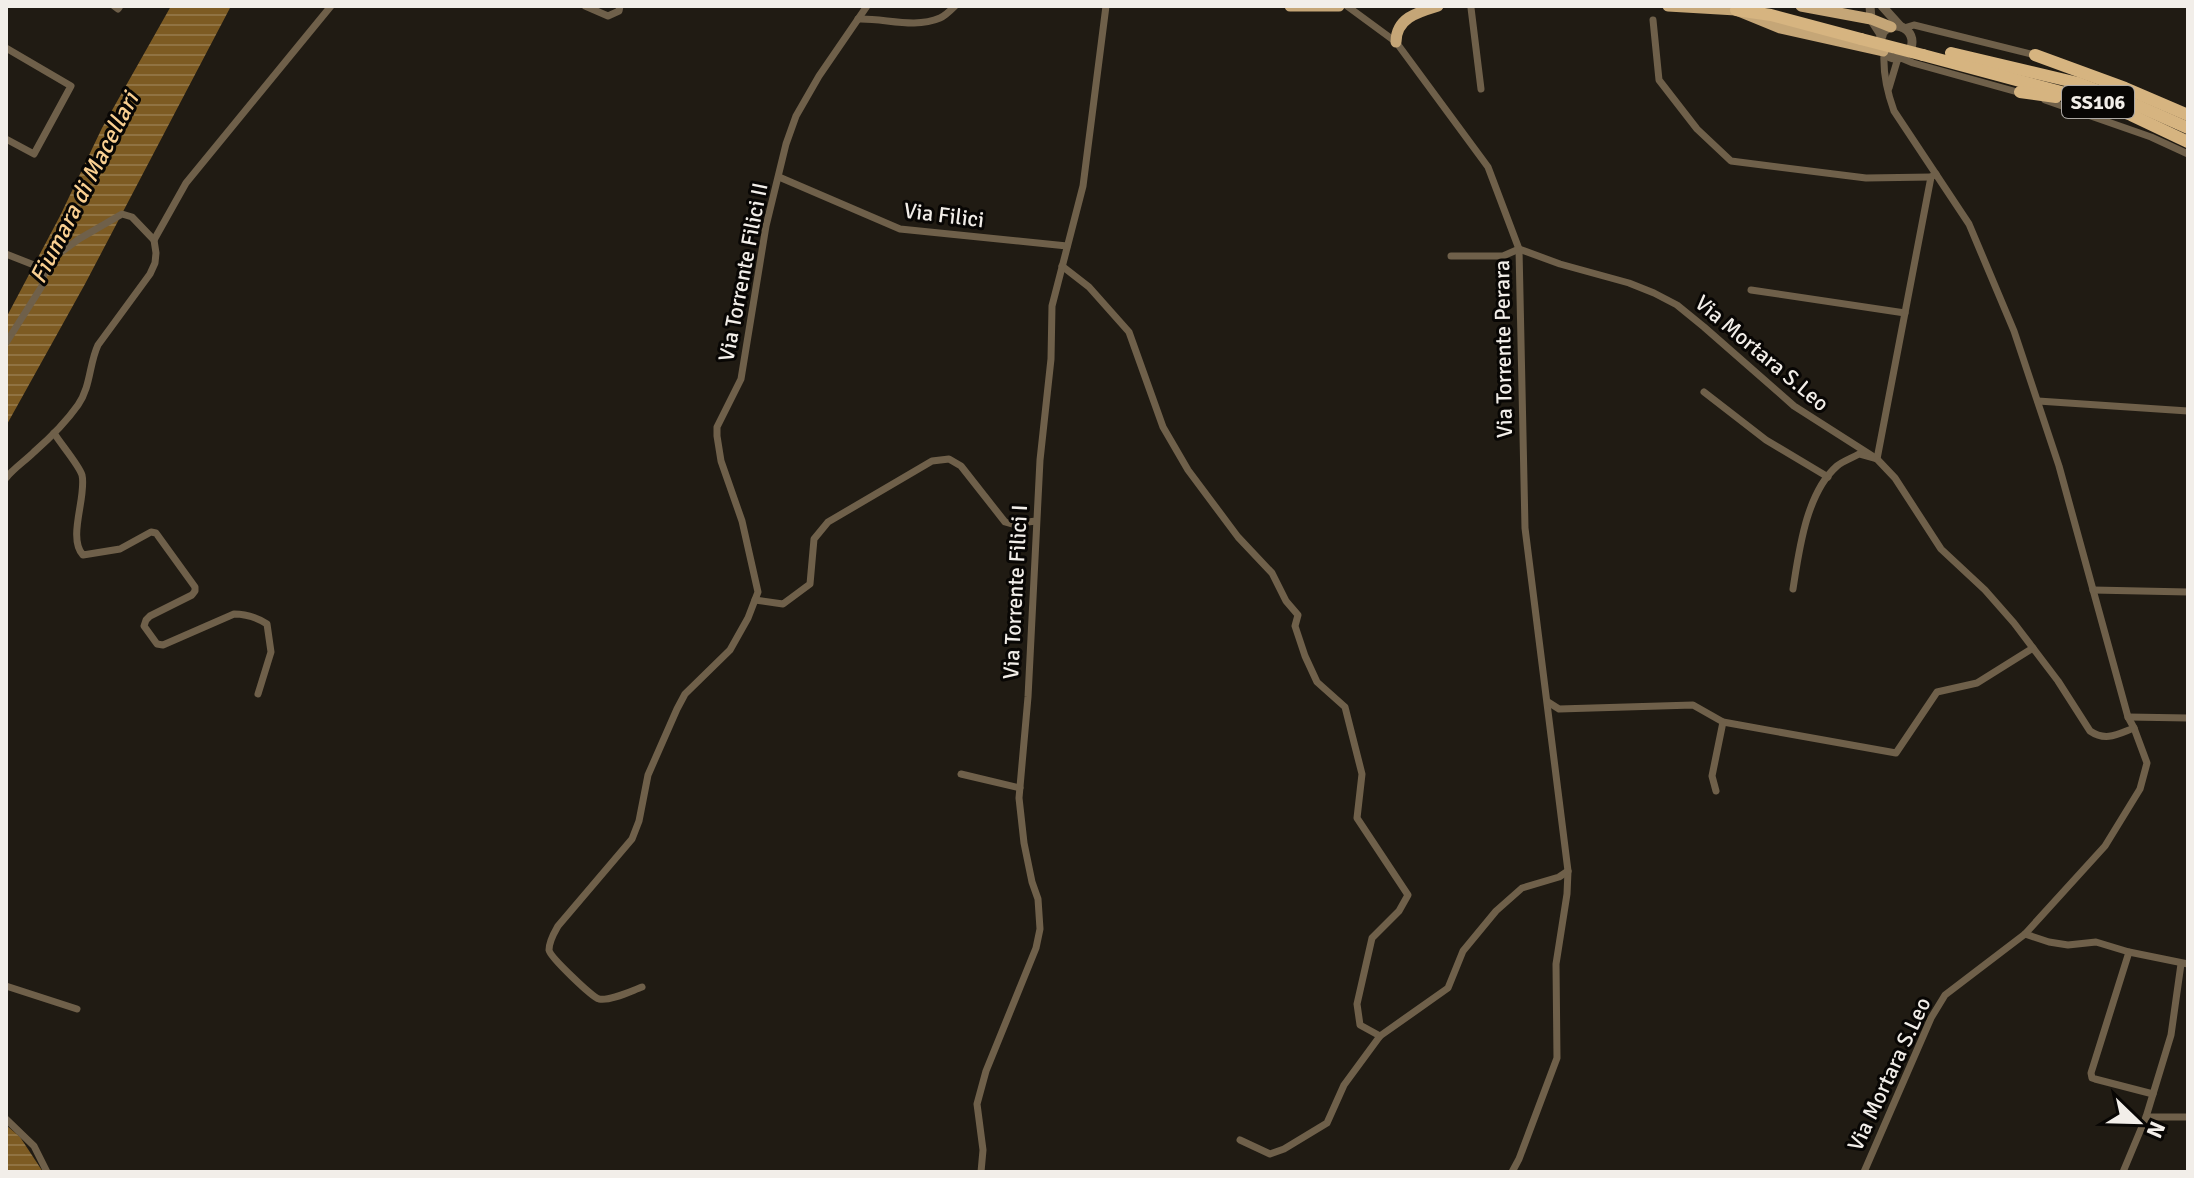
<svg xmlns="http://www.w3.org/2000/svg" width="2194" height="1178" font-family="Signika,sans-serif">
  <defs>
    <pattern id="water-rules" width="6" height="5" patternUnits="userSpaceOnUse" patternTransform="scale(2)"><rect width="6" height="5" fill="#7d5b23"/><path d="M0 2.5h6" fill="none" stroke="#907343"/></pattern>
  </defs>
  <rect width="100%" height="100%" fill="#201b13"/>
  <g fill="url(#water-rules)">
    <polygon points="171,6 231,6 85,284 6,426 6,318 60,216 102,128"/>
    <polygon points="6,1125 20,1137 43,1172 6,1172"/>
  </g>
  <g fill="none" stroke-linecap="round" stroke-linejoin="round">
    <g stroke="#6f604a" stroke-width="7">
      <polyline points="114,6 118,9 120,6"/>
      <polyline points="585,6 608,16 619,11 620,6"/>
      <polyline points="1347,6 1396,42 1488,167 1519,249 1525,528 1568,871 1567,894 1556,964 1557,1058 1519,1159 1512,1172"/>
      <polyline points="1471,8 1481,89"/>
      <path d="M858,19C885,18 914,29 940,18C945,16 951,10 955,6"/>
      <polyline points="1653,20 1659,80 1697,129 1731,161 1866,178 1931,177"/>
      <polyline points="1904,28 1914,25 2035,55"/>
      <polyline points="6,48 71,86 34,154 6,139"/>
      <polyline points="1901,58 1913,63 2021,93"/>
      <polyline points="1889,88 1898,58"/>
      <polyline points="2045,100 2151,137 2188,154"/>
      <polyline points="779,177 900,229 1067,246"/>
      <polyline points="6,254 34,265 45,264 79,239 122,214 132,217 154,240"/>
      <path d="M1451,256H1503L1519,249L1560,264L1629,283L1654,293L1677,305L1704,327L1794,406L1877,459L1895,478L1941,549L1985,590L2014,623L2058,681L2090,731C2106,742 2118,734 2134,728"/>
      <polyline points="1062,266 1089,287 1129,332 1163,427 1188,470 1238,537 1272,573 1286,601 1298,615 1295,626 1305,656 1317,682 1345,707 1362,774 1357,818 1408,895 1399,911 1372,938 1357,1004 1360,1025 1380,1036"/>
      <polyline points="1751,290 1905,313"/>
      <polyline points="6,343 42,286 45,264"/>
      <polyline points="1704,392 1766,440 1828,477"/>
      <polyline points="2038,401 2188,411"/>
      <path d="M54,433C60,443 79,465 82,475C87,496 67,538 83,555L120,549L151,532L156,533L195,587V591L192,595L150,616L146,620L144,626L157,644L163,645L234,614C247,614 256,617 267,624L271,652L258,694"/>
      <path d="M6,478C14,468 25,461 34,452C50,438 66,422 78,405C91,386 89,364 98,345L150,274L155,263L156,253L154,240L186,183L331,6"/>
      <path d="M1793,589C1799,551 1806,493 1837,466C1843,461 1852,458 1859,454L1877,459L1931,177L1936,174"/>
      <polyline points="2093,590 2188,592"/>
      <polyline points="755,600 783,604 810,584 814,539 828,522 932,461 949,459 961,466 1005,522 1012,524 1036,521"/>
      <polyline points="1548,702 1559,709 1693,705 1723,722 1896,753 1937,692 1977,683 2033,648"/>
      <polyline points="2128,717 2188,718"/>
      <polyline points="961,774 1020,788"/>
      <polyline points="1716,791 1712,776 1723,722"/>
      <polyline points="2025,934 2049,942 2068,945 2096,942 2129,952 2188,964"/>
      <polyline points="2129,952 2091,1073 2092,1078 2095,1079 2153,1094"/>
      <polyline points="6,986 77,1009"/>
      <path d="M642,987C631,991 611,1001 599,999C592,997 550,957 549,950C549,941 554,933 558,926L632,839L639,821L648,775L677,709L685,694L730,650L748,618L758,592L742,521L721,461L717,436V427L741,379L766,226L786,144L796,116L819,76L867,6"/>
      <polyline points="2146,1117 2188,1117"/>
      <polyline points="6,1119 34,1146 47,1172"/>
      <polyline points="1240,1140 1270,1154 1284,1149 1327,1123 1344,1085 1380,1036 1448,988 1463,951 1496,911 1522,888 1559,877 1568,871"/>
      <polyline points="981,1172 983,1150 977,1104 986,1071 1036,948 1040,929 1038,899 1032,882 1024,843 1019,798 1028,697 1040,460 1051,359 1052,306 1083,186 1106,6"/>
      <path d="M1864,1172L1931,1018L1945,995L2025,934L2105,846L2140,789L2147,763L2134,728L2128,717L2059,466L2014,331L1969,224L1894,111C1887,92 1883,73 1884,53"/>
      <polyline points="2123,1172 2146,1117 2171,1035 2181,964"/>
    </g>
    <g stroke="#6f604a" stroke-width="9">
      <polyline points="1870,6 1871,19 1882,36"/>
      <polyline points="1882,6 1901,27"/>
      <circle cx="1896" cy="42" r="16"/>
    </g>
    <g stroke="#c5a677" stroke-width="11">
      <polyline points="1290,6 1339,6"/>
      <polyline points="1668,6 1736,10 1780,28 1883,51"/>
      <polyline points="1801,6 1871,19 1891,27"/>
      <path d="M1396,42C1396,18 1418,12 1438,6"/>
    </g>
    <g stroke="#d6b480" stroke-width="12">
      <polyline points="1736,10 1771,15 1861,39"/>
      <polyline points="1951,53 2078,83 2136,105 2188,128"/>
      <polyline points="1923,55 2095,101 2131,115 2188,142"/>
      <polyline points="2035,55 2125,88 2188,115"/>
      <polyline points="2020,92 2056,97"/>
    </g>
    <polyline stroke="#d6b480" stroke-width="12" points="1861,39 1923,55"/>
  </g>
  <g text-anchor="middle" dominant-baseline="central" stroke-width="6" stroke-linejoin="round" paint-order="stroke">
    <rect fill="#080604" stroke="#aca8a4" stroke-width="2" x="2062" y="86" width="72" height="32" rx="6"/>
    <g font-size="20" font-weight="bold" fill="#f2eee9">
      <text x="2098" y="102">SS106</text>
    </g>
    <g font-size="22" fill="#f2eee9" stroke="#080604">
      <text transform="translate(944 215) rotate(7)">Via Filici</text>
      <text transform="translate(743 272) rotate(-79)">Via Torrente Filici II</text>
      <text transform="translate(1503 349) rotate(-91)">Via Torrente Perara</text>
      <text transform="translate(1762 353) rotate(40)">Via Mortara S.Leo</text>
      <text transform="translate(1015 592) rotate(-87)">Via Torrente Filici I</text>
      <text transform="translate(1889 1074) rotate(-65)">Via Mortara S.Leo</text>
    </g>
    <g font-size="24" font-style="italic" fill="#f9cf91" stroke="#080604">
      <text transform="translate(84 188) rotate(-63)">Fiumara di Macellari</text>
    </g>
  </g>
  <rect width="2194" height="1178" fill="none" stroke="#f2eee9" stroke-width="16"/>
  <g transform="translate(2138 1122) rotate(113)" stroke="#080604" stroke-width="6" paint-order="stroke">
  <path d="M0-6L14 30L0 20L-14 30Z" fill="#f2eee9"/>
  <text y="-12" font-size="22" font-weight="bold" text-anchor="middle" fill="#f2eee9">N</text>
  </g>
</svg>
